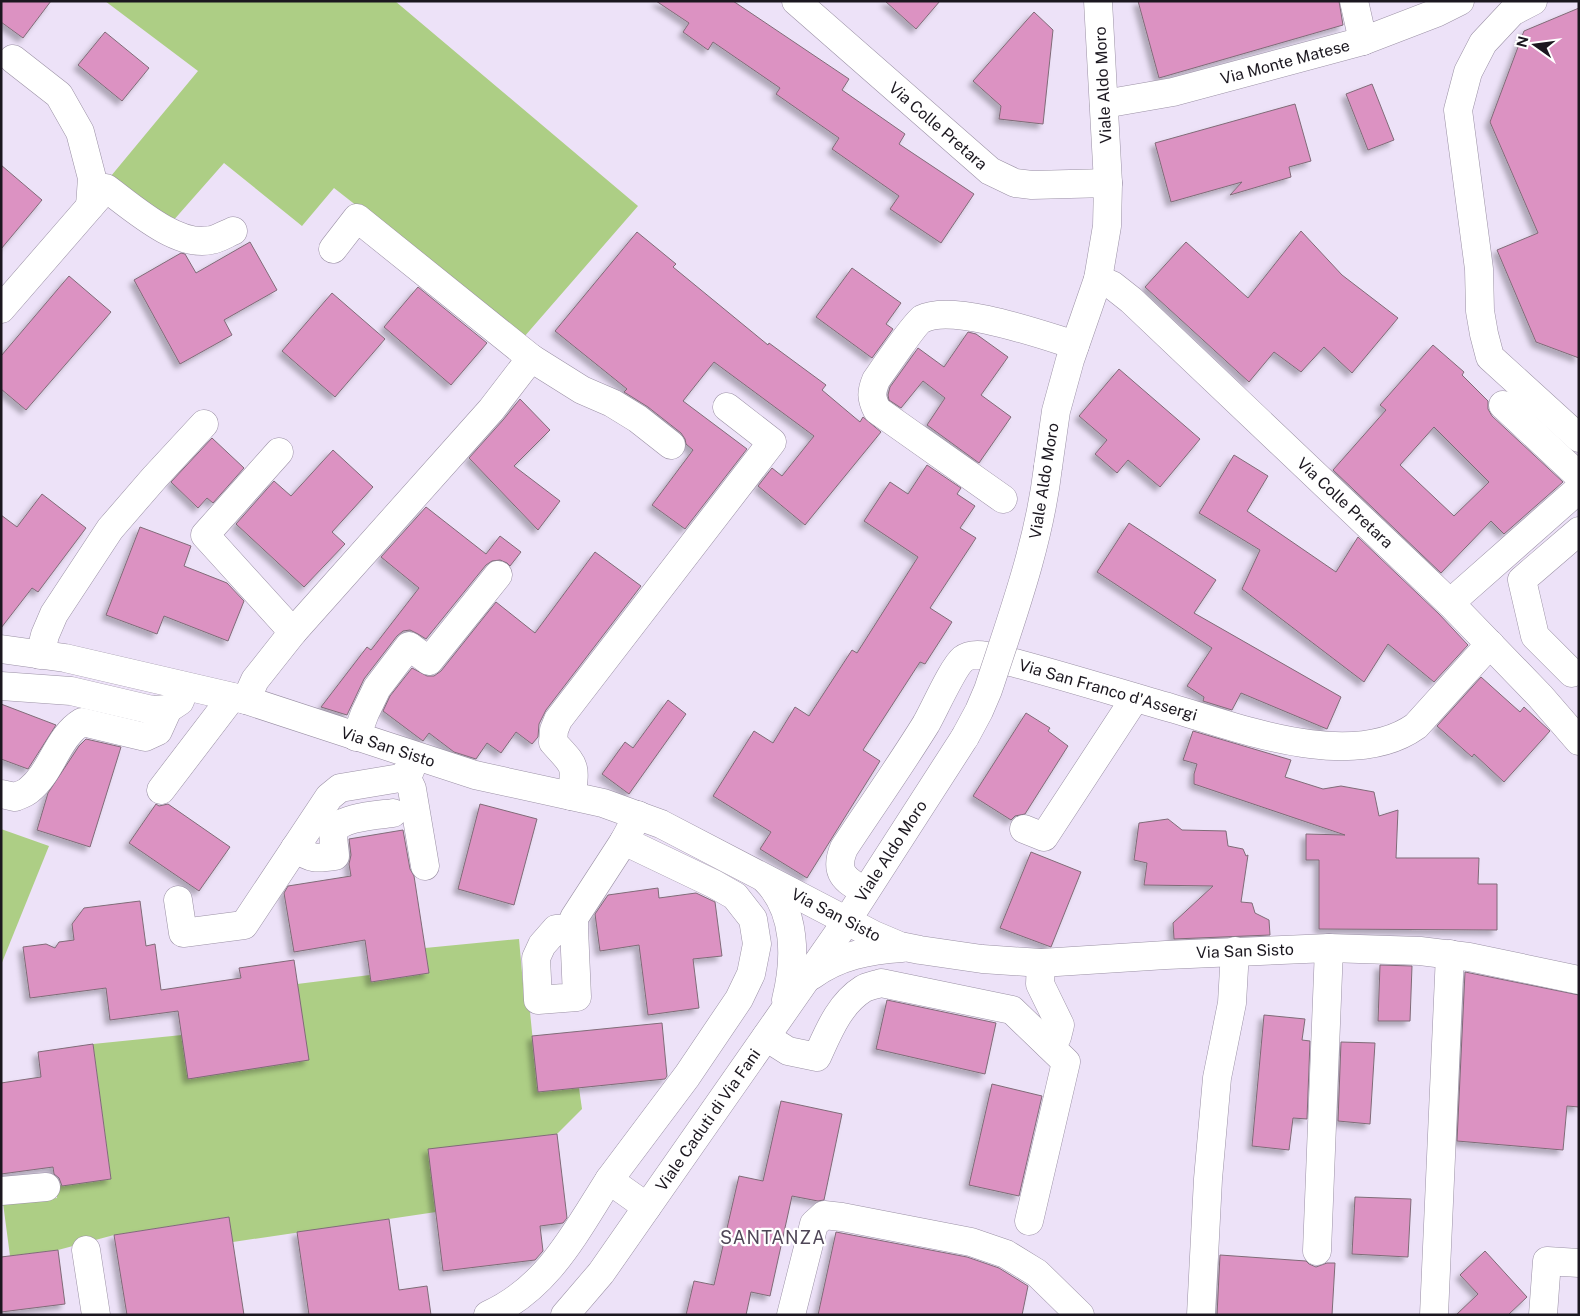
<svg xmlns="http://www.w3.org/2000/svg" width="1580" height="1316" font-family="'Public Sans',sans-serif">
  <defs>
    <filter id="shadow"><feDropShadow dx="-4.5" dy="4.5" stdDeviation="2.5" flood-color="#0004"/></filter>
  </defs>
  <rect width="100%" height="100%" fill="#ede2f8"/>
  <g fill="#adce85">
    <polygon points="105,1 395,1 638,206 524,337 334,188 302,226 224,163 172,222 111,176 198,71"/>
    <polygon points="1,829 49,846 1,965"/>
    <polygon points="519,939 525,1006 530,1012 538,1092 579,1088 582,1109 557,1134 429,1150 436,1212 233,1242 228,1217 114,1235 58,1250 10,1256 3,1203 57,1198 56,1186 111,1179 93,1044 182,1035 189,1078 308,1060 297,984 370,975 372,982 429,973 425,948"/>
  </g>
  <g fill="#dc92c2" stroke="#806b78" fill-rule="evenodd" filter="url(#shadow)">
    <polygon points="1,1 51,1 23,38 1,22"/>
    <polygon points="656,1 733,1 849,79 842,90 905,134 899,144 974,194 941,243 890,209 899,196 832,149 839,138 776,94 780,88 713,42 708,50 683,32 689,23"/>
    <polygon points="885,1 940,1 916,29"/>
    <polygon points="1138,1 1339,1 1343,25 1159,78"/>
    <polygon points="1579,8 1579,358 1536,342 1497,250 1538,233 1490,122 1524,31"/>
    <polygon points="1034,12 1053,30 1043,124 999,119 1001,106 973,81"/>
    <polygon points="105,32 149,68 122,101 78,65"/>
    <polygon points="1372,84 1394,140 1368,150 1346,94"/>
    <polygon points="1295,104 1311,161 1289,167 1291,177 1230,195 1242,182 1171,202 1155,143"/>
    <polygon points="1,165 42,200 1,249"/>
    <polygon points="1301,231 1342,275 1398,318 1352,373 1324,347 1301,372 1274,352 1249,382 1145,287 1186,242 1248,298"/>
    <polygon points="637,232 676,264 673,267 768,345 769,343 826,385 822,390 860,422 863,417 881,432 805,525 758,486 772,468 782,476 814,436 714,362 683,401 747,449 685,529 652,505 693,450 686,444 685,439 681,433 648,407 624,392 627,389 555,331"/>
    <polygon points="250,242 277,290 224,320 232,335 180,364 134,280 181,253 185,254 196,273"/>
    <polygon points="852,268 901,303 886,324 893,329 872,358 816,317"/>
    <polygon points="69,276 111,312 26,410 1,389 1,356"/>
    <polygon points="418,287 487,343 451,385 384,327"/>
    <polygon points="332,293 385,339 335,397 282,351"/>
    <polygon points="968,332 976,334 1008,357 981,395 1011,417 979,463 927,425 945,398 923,381 901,408 889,400 888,395 890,387 918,348 944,367"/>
    <path d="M1433,345L1464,372L1462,375L1488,401V409L1492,416L1563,482L1504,534L1491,521L1441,573L1333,470L1386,410L1380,405ZM1434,427L1489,482L1454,516L1400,465Z"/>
    <polygon points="1119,369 1200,439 1160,487 1128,460 1117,473 1095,454 1107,440 1079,416"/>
    <polygon points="520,399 550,430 514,466 560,501 538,530 469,458 503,420"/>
    <polygon points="212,438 244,468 213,503 207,498 198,508 171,482"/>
    <polygon points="333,450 373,487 332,532 345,544 304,587 236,524 274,481 291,496"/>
    <polygon points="1234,455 1268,476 1247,511 1336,572 1358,537 1439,614 1468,645 1434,682 1388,644 1364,682 1242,589 1260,550 1199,513"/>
    <polygon points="927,465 961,488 957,494 975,506 960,528 976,538 930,608 952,622 925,664 920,662 863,750 880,761 807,878 760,849 771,832 713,796 754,731 773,743 795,707 809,716 852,650 857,653 918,557 864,521 890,482 908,494"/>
    <polygon points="42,494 86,528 38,592 32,588 1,628 1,515 17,527"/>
    <polygon points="426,507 486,554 500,536 521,552 510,566 507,563 500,560 492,561 486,565 426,639 418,634 410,630 403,631 397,636 364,679 347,715 321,707 367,647 371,650 419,588 381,557"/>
    <polygon points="1129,523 1216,580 1194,613 1341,697 1327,729 1241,693 1232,710 1203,701 1204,697 1187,686 1212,648 1097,572"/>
    <polygon points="140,527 191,546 184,566 227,583 244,601 228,641 164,616 157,634 106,615"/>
    <polygon points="595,552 641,586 546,710 539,724 538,737 532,744 516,732 501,753 487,743 476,759 454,752 429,733 423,741 383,711 390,696 412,668 427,676 434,676 441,671 496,602 535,633"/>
    <polygon points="1481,677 1520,712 1524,707 1550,731 1504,782 1474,754 1472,757 1437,726"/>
    <polygon points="668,700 686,714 629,794 602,774 625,742 633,748"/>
    <polygon points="1,704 56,725 28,769 1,759"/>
    <polygon points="1026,713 1050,728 1048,731 1068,746 1025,814 1015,816 1011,820 973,796"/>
    <polygon points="1193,731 1291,760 1285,777 1323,789 1341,786 1374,792 1379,816 1398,810 1396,858 1479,858 1478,884 1497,884 1497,930 1319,929 1319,860 1306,860 1306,834 1345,835 1194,784 1194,774 1197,764 1183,760"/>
    <polygon points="86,739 121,747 90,847 37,830 48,793 79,746"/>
    <polygon points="156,804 159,806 168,804 230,847 199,891 129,843"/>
    <polygon points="480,804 537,819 514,905 458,889"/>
    <polygon points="1168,819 1182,830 1226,831 1228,846 1243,849 1246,856 1248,855 1241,902 1252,903 1255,913 1269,920 1270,935 1174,939 1173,923 1213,886 1144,885 1147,863 1134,860 1139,823"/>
    <polygon points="403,830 410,869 414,876 429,973 371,982 365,940 294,952 284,893 288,886 351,876 349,864 351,855 349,839"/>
    <polygon points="1031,852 1081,872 1051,947 1000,928"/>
    <polygon points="658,888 659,898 696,893 715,902 722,956 693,959 699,1008 648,1015 639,945 600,951 595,914 608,895"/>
    <polygon points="140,901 146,946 155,944 161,990 241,978 239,968 294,960 309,1060 188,1079 178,1011 110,1020 106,988 30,998 23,947 46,944 55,948 59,942 74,940 72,924 84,908"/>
    <polygon points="1380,965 1412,966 1410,1021 1378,1021"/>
    <polygon points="1465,972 1579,995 1579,1107 1567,1106 1563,1150 1457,1141"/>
    <polygon points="887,1000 996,1023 985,1074 876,1049"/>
    <polygon points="1264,1015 1305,1019 1302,1040 1310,1041 1307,1119 1293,1118 1289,1150 1252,1146"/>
    <polygon points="662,1023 667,1076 665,1079 538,1092 532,1036"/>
    <polygon points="1341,1042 1375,1043 1370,1124 1338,1121"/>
    <polygon points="93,1044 111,1179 62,1186 59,1178 54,1174 53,1167 1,1174 1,1083 41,1077 38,1052"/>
    <polygon points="992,1084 1042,1096 1019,1196 969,1185"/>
    <polygon points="781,1101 842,1114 824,1200 818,1201 792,1196 770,1296 751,1292 746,1315 686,1315 694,1281 714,1285 739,1176 763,1181"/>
    <polygon points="557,1134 567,1218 563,1223 540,1226 543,1251 535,1260 443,1271 428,1149"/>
    <polygon points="1355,1197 1411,1199 1408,1257 1352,1254"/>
    <polygon points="229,1217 244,1315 127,1315 114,1235"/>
    <polygon points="389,1219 399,1290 427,1286 431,1315 309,1315 297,1232"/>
    <polygon points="836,1232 967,1257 999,1268 1028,1286 1022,1315 818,1315"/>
    <polygon points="58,1250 65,1304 1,1312 1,1257"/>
    <polygon points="1485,1251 1527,1297 1508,1315 1456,1315 1478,1294 1460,1275"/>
    <polygon points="1220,1255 1306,1261 1309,1264 1316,1267 1327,1263 1335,1263 1332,1315 1217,1315"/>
  </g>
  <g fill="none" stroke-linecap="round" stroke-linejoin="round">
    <defs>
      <g id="minor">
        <polyline points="796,1 990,171 1015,183 1032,185 1108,183"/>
        <polyline points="1354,1 1363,41"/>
        <polyline points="1533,1 1512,12 1483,43 1468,72 1458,110 1479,269 1480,311 1484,334 1490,357 1579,438"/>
        <polyline points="13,59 59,95 80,132 92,178 90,206"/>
        <polyline points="1104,104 1173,92 1363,41 1436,13 1460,1"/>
        <polyline points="1098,279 1112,285 1131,300 1450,603 1540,696 1579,741"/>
        <path d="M1,309L106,188C132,207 177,248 211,240C218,239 226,234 233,231"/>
        <polyline points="531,358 582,390 612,403 638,419 671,445"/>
        <polyline points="1503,405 1579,476"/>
        <polyline points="279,452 205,535 293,632"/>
        <polyline points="1048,467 1056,411 1070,360 1098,279 1107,226 1108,183 1098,1"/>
        <path d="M1003,499L877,410C871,398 871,392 876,380C883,370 915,323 922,319C953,303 1042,335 1075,345"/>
        <polyline points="1450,603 1579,489"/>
        <polyline points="1,649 65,658 246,700 475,775 603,803 661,824 874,935 900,946 920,950 982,959 1041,963 1166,955 1329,948 1420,951 1469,957 1579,980"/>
        <polyline points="40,655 45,635 54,614 110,529 155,477 204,424"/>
        <polyline points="1572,673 1535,636 1522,580 1579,531"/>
        <polyline points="1,686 71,691 152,710 168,709 180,701 181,698"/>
        <polyline points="246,700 255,680 293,632 491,410 531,358 357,218 333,249"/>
        <polyline points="356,737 365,713 377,688 409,646 429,661 498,575"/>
        <polyline points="405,774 412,789 425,866"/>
        <polyline points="161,790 232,697"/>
        <path d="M1,794L15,797C20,795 26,793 29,790C52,772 57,737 82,722L145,737L158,731L168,709"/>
        <path d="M571,796C577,763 574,766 553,742L554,730L558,720L772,442L727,407"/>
        <polyline points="638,815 624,841 714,884 735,896 753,919 757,944 751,974 739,999 687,1076 609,1180 647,1207"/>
        <polyline points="1024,829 1044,837 1135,698"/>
        <path d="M295,848C311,859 316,859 335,856C335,849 332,839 334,832C337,817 380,815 393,813"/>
        <path d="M765,879C797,910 796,960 786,1000"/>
        <path d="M865,891C844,880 834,872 844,848C871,807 900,766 926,724C934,710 953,667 963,659C976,649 1000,660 1015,663C1067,677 1119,693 1171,708C1239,728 1352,772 1416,726L1490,644"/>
        <polyline points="178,900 183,933 244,925 329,797 340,788 400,778 410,771 415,756"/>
        <polyline points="574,928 556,929 542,945 536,958 538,1000 577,997 574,928 574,918 624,841"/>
        <polyline points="1041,963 1040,984 1060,1025 1057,1037 1049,1045"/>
        <path d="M811,976C838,956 869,950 902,948"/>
        <path d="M766,1037L788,1051L817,1057C828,1033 839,1004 863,989C868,986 875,985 881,983L1012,1010L1066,1062L1029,1221"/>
        <polyline points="1,1191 46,1187"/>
        <polyline points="86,1250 96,1315"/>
        <polyline points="1317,1251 1329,948"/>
        <path d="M488,1315C548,1288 575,1233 609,1180"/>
        <polyline points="565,1315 601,1273 846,922 965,737"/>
        <polyline points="791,1315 814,1224 824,1215 842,1217 971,1242 1006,1254 1037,1273 1080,1315"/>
        <polyline points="1201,1315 1208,1179 1217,1078 1232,1003 1235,951"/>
        <polyline points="1434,1315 1450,954"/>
        <polyline points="1543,1315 1547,1261 1579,1263"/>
      </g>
    </defs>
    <use href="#minor" stroke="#9b91a5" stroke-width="29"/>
    <use href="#minor" stroke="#fff" stroke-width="28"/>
    <defs>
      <path id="minor-bridge" d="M965,737L979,711L988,690C1012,617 1039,544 1048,467"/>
    </defs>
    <use href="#minor-bridge" stroke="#9b91a5" stroke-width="29" stroke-linecap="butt"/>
    <use href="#minor-bridge" stroke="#fff" stroke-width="28"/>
  </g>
  <g text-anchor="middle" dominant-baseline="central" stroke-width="4.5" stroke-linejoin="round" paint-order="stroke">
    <g font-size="16" fill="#1b171f" stroke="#fff">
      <text transform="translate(1285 62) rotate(-15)">Via Monte Matese</text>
      <text transform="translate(1103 85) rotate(-93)">Viale Aldo Moro</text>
      <text transform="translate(938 126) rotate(41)">Via Colle Pretara</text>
      <text transform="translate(1044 481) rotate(-81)">Viale Aldo Moro</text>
      <text transform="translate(1345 503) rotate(43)">Via Colle Pretara</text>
      <text transform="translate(1108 690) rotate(16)">Via San Franco d'Assergi</text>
      <text transform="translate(388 747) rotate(18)">Via San Sisto</text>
      <text transform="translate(891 851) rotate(-57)">Viale Aldo Moro</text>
      <text transform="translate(836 915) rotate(27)">Via San Sisto</text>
      <text transform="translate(1245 951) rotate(-2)">Via San Sisto</text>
      <text transform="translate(708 1120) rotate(-55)">Viale Caduti di Via Fani</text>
    </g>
    <g font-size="18" letter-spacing="1" fill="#4f4657" stroke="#fff">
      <text x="773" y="1237">SANTANZA</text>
    </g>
  </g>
  <rect width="1580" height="1316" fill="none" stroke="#1b171f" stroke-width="5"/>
  <g transform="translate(1535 45) rotate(284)" stroke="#ffffff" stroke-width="4" paint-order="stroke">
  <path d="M0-4L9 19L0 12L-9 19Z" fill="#1b171f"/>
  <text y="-8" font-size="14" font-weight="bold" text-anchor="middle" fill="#1b171f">N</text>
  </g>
</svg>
